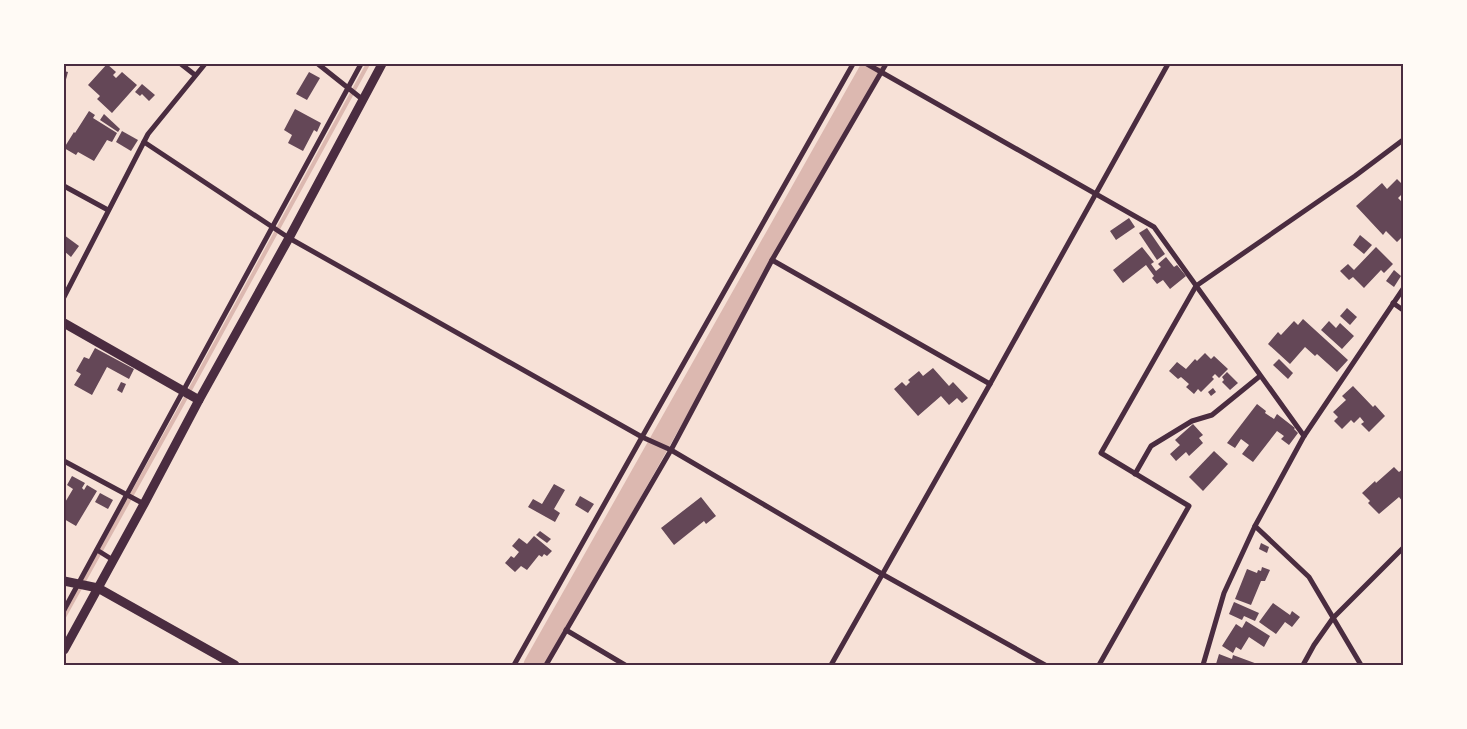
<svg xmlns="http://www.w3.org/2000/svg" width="1467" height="729" font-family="'Titillium Web',sans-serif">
  <rect width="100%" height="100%" fill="#f7e1d7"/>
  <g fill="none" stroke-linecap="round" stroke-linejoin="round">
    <polyline stroke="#dcb8b0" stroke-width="4" points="64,617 184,401 368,64"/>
    <polyline stroke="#dcb8b0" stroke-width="21" points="534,665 873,64"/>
  </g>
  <g fill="#644757">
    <polygon points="107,64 116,72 113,75 116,78 122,72 137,85 112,113 97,99 100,96 88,85"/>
    <polygon points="64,71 68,72 64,87"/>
    <polygon points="309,72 320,78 307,100 296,94"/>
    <polygon points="142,84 155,95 149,101 142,94 140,96 135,92"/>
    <polygon points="295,109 321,123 317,132 314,130 303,151 288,143 292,135 284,130"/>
    <polygon points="89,111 95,115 93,118 117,133 112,142 107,140 94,161 78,152 76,155 64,148 74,132 75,133"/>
    <polygon points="104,114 120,129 118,132 100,120"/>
    <polygon points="122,131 138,140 131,151 116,142"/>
    <polygon points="1397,179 1403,185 1403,193 1398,198 1401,201 1403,200 1403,236 1397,242 1386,231 1383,235 1356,206 1382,183 1387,189"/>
    <polygon points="1129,218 1135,227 1116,240 1110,231"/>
    <polygon points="1147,228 1165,254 1157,260 1139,233"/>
    <polygon points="64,235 79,246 71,257 64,251"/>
    <polygon points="1360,235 1372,245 1364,254 1353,245"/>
    <polygon points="1142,247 1154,262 1151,264 1156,271 1161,267 1158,264 1166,257 1174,267 1177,265 1186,276 1170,289 1163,280 1157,284 1152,278 1154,276 1146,265 1123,283 1113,270"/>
    <polygon points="1376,247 1393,264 1384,273 1381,270 1364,288 1353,277 1349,280 1340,271 1348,264 1354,270"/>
    <polygon points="1394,270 1401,276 1394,287 1386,281"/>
    <polygon points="1347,308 1357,317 1350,325 1340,316"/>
    <polygon points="1303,319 1348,360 1337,372 1317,354 1315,356 1305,347 1290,364 1268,344 1278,332 1281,335 1294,321 1298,325"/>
    <polygon points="1329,321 1336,328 1340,323 1354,336 1342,349 1321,330"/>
    <polygon points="95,348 134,369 129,379 107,367 92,395 74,385 81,374 76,371 84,357 89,359"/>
    <polygon points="1205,353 1211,359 1214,356 1228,369 1219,378 1215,374 1212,377 1214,379 1201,392 1198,389 1194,394 1186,387 1189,384 1181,377 1178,379 1169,371 1177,362 1186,369 1195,359 1197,361"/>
    <polygon points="1279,359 1293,373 1288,379 1273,365"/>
    <polygon points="933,368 949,386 953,382 968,398 962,403 957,398 949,405 941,396 918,416 894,389 902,382 906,386 910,382 908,380 919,371 923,376"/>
    <polygon points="1227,372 1238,383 1230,390 1222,382 1224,380 1222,377"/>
    <polygon points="121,382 126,384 122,393 117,390"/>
    <polygon points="1353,386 1373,407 1375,405 1385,416 1369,432 1361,424 1364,422 1360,417 1354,423 1351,420 1342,429 1334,421 1338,417 1333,412 1346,400 1342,396"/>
    <polygon points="1213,388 1216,392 1211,396 1208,392"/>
    <polygon points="1257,404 1266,411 1265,413 1274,419 1277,414 1295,428 1294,429 1298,433 1289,445 1281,439 1284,436 1277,431 1253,462 1242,454 1249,445 1241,439 1235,448 1227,443"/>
    <polygon points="1193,424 1203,435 1199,438 1203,443 1189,456 1186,452 1176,461 1170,454 1180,445 1175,440"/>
    <polygon points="1214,451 1228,464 1203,491 1189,477"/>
    <polygon points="1394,467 1399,472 1403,469 1403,502 1399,497 1379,514 1368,503 1370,501 1362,493 1375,481 1376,483"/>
    <polygon points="72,476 85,483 82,488 84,490 87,485 97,491 76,526 64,519 64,504 73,489 67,485"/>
    <polygon points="554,484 565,490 554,509 560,513 555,522 528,507 533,499 542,504"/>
    <polygon points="100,493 113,500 108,509 95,502"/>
    <polygon points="580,496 594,504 588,513 575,505"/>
    <polygon points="701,497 716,516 706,524 704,521 674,545 661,528"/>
    <polygon points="540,531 551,539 547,543 536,535"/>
    <polygon points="534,536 552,551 547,556 544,554 542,557 539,555 527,570 521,566 515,572 505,563 511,556 514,558 519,552 512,546 519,538 527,544"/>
    <polygon points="1261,543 1269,547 1267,553 1259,549"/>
    <polygon points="1262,567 1270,570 1265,581 1261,581 1251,605 1235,599 1247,569 1257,573 1258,570 1261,571"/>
    <polygon points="1234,602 1259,613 1255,621 1244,616 1242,620 1229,614"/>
    <polygon points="1273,603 1290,615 1292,611 1300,617 1292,627 1285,622 1276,634 1259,622"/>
    <polygon points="1246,621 1270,636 1264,647 1249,637 1241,650 1236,647 1233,653 1222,646 1236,624 1242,628"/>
    <polygon points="1219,654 1232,659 1233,655 1260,665 1218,665 1216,664"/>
  </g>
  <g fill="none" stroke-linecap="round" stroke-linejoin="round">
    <g stroke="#4a2c40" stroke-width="5">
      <polyline points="181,64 195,75"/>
      <polyline points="318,64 362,99"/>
      <polyline points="867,64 1154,227 1304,436"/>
      <polyline points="144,142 289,238 642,437 671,450 882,574 1045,665"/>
      <polyline points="64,186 108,210"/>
      <polyline points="772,260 990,384"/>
      <polyline points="64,297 148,134 205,64"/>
      <polyline points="1393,303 1403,310"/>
      <polyline points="64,461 144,504"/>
      <polyline points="1135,474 1151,446 1192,421 1212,415 1260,376"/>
      <polyline points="1255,526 1309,577 1361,665"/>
      <polyline points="97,550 113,560"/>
      <polyline points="64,610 361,64"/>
      <polyline points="566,630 625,665"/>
      <polyline points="514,665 642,437 853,64"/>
      <polyline points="546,665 671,450 772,260 886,64"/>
      <polyline points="831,665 990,384 1168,64"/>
      <polyline points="1099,665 1189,506 1101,453 1196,286 1355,176 1403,140"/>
      <polyline points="1203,665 1224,593 1255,526 1304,436 1403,289"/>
      <polyline points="1303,665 1314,645 1333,618 1403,548"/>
    </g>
    <g stroke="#4a2c40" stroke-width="9">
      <polyline points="64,323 199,400"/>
      <polyline points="64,581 98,588 235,665"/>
      <polyline points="64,650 144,504 199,400 289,238 382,64"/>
    </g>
  </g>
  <rect width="1467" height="729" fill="none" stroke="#fffaf5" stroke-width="130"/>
  <rect x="65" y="65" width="1337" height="599" fill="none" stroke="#4a2c40" stroke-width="2"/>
</svg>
